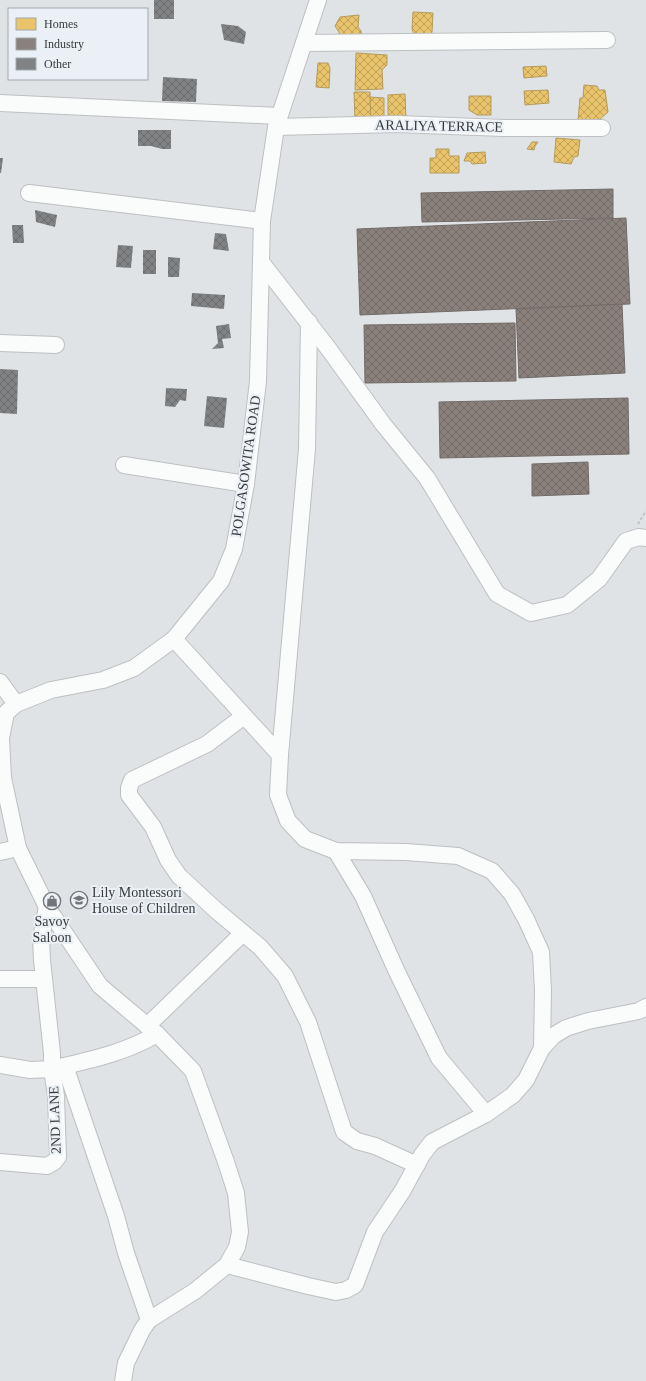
<svg xmlns="http://www.w3.org/2000/svg" width="646" height="1381" font-family="'Times New Roman',serif">
  <defs>
    <pattern id="homes-cross-hatch" width="8" height="8" patternUnits="userSpaceOnUse"><rect width="8" height="8" fill="#e9c46a"/><path d="M0 0l8 8M0 8l8-8" fill="none" stroke="#bea058"/></pattern>
    <pattern id="industry-cross-hatch" width="8" height="8" patternUnits="userSpaceOnUse"><rect width="8" height="8" fill="#8a817c"/><path d="M0 0l8 8M0 8l8-8" fill="none" stroke="#726b67"/></pattern>
    <pattern id="building-cross-hatch" width="8" height="8" patternUnits="userSpaceOnUse"><rect width="8" height="8" fill="#808284"/><path d="M0 0l8 8M0 8l8-8" fill="none" stroke="#6a6b6d"/></pattern>
  </defs>
  <rect width="100%" height="100%" fill="#e0e3e6"/>
  <g fill="url(#homes-cross-hatch)" stroke="#b49b5c">
    <polygon points="413,12 433,13 432,32 430,38 415,37 412,29"/>
    <polygon points="359,15 358,27 361,31 362,38 340,40 339,32 335,26 340,17"/>
    <polygon points="356,53 387,55 387,65 382,70 383,89 355,90"/>
    <polygon points="318,63 328,63 330,68 329,88 316,87"/>
    <polygon points="546,66 547,76 524,78 523,67"/>
    <polygon points="584,85 597,86 599,90 605,90 608,112 600,119 593,121 578,120 580,98 583,98"/>
    <polygon points="548,90 549,103 525,105 524,91"/>
    <polygon points="354,92 370,92 371,121 355,121"/>
    <polygon points="405,94 406,120 388,120 388,95"/>
    <polygon points="469,96 491,96 491,115 477,115 469,110"/>
    <polygon points="370,97 384,98 384,120 371,121"/>
    <polygon points="556,138 580,140 578,156 574,157 571,164 554,162"/>
    <polygon points="532,142 538,142 535,146 534,150 527,149"/>
    <polygon points="436,149 449,149 449,156 459,156 459,173 430,173 430,158 436,158"/>
    <polygon points="485,152 486,163 472,164 470,161 464,161 467,153"/>
  </g>
  <g fill="url(#industry-cross-hatch)" stroke="#716c69">
    <polygon points="613,189 613,218 422,222 421,193"/>
    <polygon points="626,218 630,304 360,315 357,229"/>
    <polygon points="622,304 625,373 519,378 516,309"/>
    <polygon points="515,323 516,381 365,383 364,325"/>
    <polygon points="628,398 629,454 440,458 439,402"/>
    <polygon points="588,462 589,494 532,496 532,464"/>
  </g>
  <g fill="url(#building-cross-hatch)">
    <rect x="154" y="0" width="20" height="19"/>
    <polygon points="221,24 238,26 246,32 244,44 224,40"/>
    <polygon points="163,77 197,79 196,102 162,101"/>
    <polygon points="138,130 171,130 171,149 162,149 151,146 138,146"/>
    <polygon points="0,158 3,158 1,173 0,173"/>
    <polygon points="35,210 57,215 55,227 36,222"/>
    <polygon points="12,225 23,225 24,243 13,243"/>
    <polygon points="215,233 226,234 229,251 213,249"/>
    <polygon points="118,245 133,246 131,268 116,267"/>
    <rect x="143" y="250" width="13" height="24"/>
    <polygon points="168,257 180,258 179,277 168,277"/>
    <polygon points="192,293 225,295 224,309 191,306"/>
    <polygon points="229,324 231,338 222,339 224,348 212,349 218,343 216,326"/>
    <polygon points="0,369 18,370 17,414 0,413"/>
    <polygon points="166,388 187,389 186,401 180,400 175,407 165,406"/>
    <polygon points="207,396 227,398 224,428 204,426"/>
  </g>
  <g fill="none" stroke-linecap="round" stroke-linejoin="round">
    <defs>
      <g id="minor">
        <polyline points="304,43 607,40"/>
        <polyline points="0,103 279,116"/>
        <polyline points="276,127 397,124 504,128 602,128"/>
        <polyline points="29,193 262,221"/>
        <polyline points="261,262 328,348 383,424 427,478 497,594 531,613 567,605 599,579 626,541 639,537 646,538"/>
        <polyline points="0,343 56,345"/>
        <polyline points="124,465 246,484"/>
        <polyline points="174,639 280,755 307,449 309,322"/>
        <polyline points="0,682 16,704"/>
        <polyline points="244,716 207,744 132,780 129,788 129,795 153,827 168,860 179,876 217,911 260,947 285,976 308,1022 344,1132 357,1141 375,1146 417,1165"/>
        <polyline points="280,755 278,795 288,821 305,839 336,851 406,852 458,856 492,871 512,894 526,919 541,952 543,991 542,1048"/>
        <polyline points="336,851 363,896 397,972 439,1058 486,1114"/>
        <polyline points="0,852 18,848"/>
        <polyline points="0,979 44,979"/>
        <polyline points="147,1026 243,933"/>
        <polyline points="0,1065 30,1070 52,1069 52,1053 42,960 41,938 47,907"/>
        <polyline points="65,1066 116,1216 126,1253 149,1320"/>
        <path d="M0,1162L47,1166L54,1162L58,1157L56,1096L52,1069C89,1060 125,1053 157,1034"/>
        <polyline points="227,1265 308,1286 336,1292 346,1290 355,1285 375,1232 403,1190 422,1155 432,1142 486,1114 513,1095 526,1080 542,1048 553,1036 566,1028 588,1021 639,1011 646,1007"/>
        <polyline points="123,1381 126,1363 142,1330 149,1320 195,1291 227,1265 237,1247 240,1232 236,1193 226,1162 193,1071 157,1034 100,986 47,907 18,848 3,778 1,738 6,713 16,704 51,690 103,680 134,668 174,639 221,581 234,549 246,484 258,381 262,221 276,127 318,0"/>
      </g>
    </defs>
    <use href="#minor" stroke="#bdbfc1" stroke-width="18"/>
    <polyline stroke="#c2c3c3" stroke-width="2" stroke-dasharray="3 2" stroke-linecap="butt" points="638,524 646,511"/>
    <use href="#minor" stroke="#fafbfb" stroke-width="16"/>
  </g>
  <defs>
    <symbol id="school-ring" viewBox="-11 -11 22 22"><circle r="9.5" fill="#eaf0f6" stroke="#737578" stroke-width="1.5"/><path d="M0-5L7-2L0 1L-7-2ZM-4 1L0 2.5L4 1V4Q0 6-4 4Z" fill="#737578"/></symbol>
    <symbol id="shop-ring" viewBox="-11 -11 22 22"><circle r="9.5" fill="#eaf0f6" stroke="#737578" stroke-width="1.5"/><path d="M-5-2.5h2.3a2.7 3.5 0 0 1 5.4 0H5L5.5 6h-11ZM-1.5-2.5h3a1.5 2.3 0 0 0-3 0Z" fill="#737578"/></symbol>
  </defs>
  <g fill-rule="evenodd">
    <use href="#school-ring" x="69" y="890" width="20" height="20"/>
    <use href="#shop-ring" x="42" y="891" width="20" height="20"/>
  </g>
  <g text-anchor="middle" dominant-baseline="central" stroke-width="4" stroke-linejoin="round" paint-order="stroke">
    <g font-size="14" fill="#383a3c" stroke="#eaf0f6">
      <text transform="translate(439 126) rotate(1)">ARALIYA TERRACE</text>
      <text transform="translate(246 466) rotate(-82)">POLGASOWITA ROAD</text>
      <text transform="translate(55 1120) rotate(-92)">2ND LANE</text>
    </g>
    <g font-size="14" fill="#383a3c" stroke="#eaf0f6" text-anchor="start">
      <text x="92" y="892">Lily Montessori<tspan x="92" dy="16">House of Children</tspan></text>
      <text x="52" y="921" text-anchor="middle">Savoy<tspan x="52" dy="16">Saloon</tspan></text>
    </g>
  </g>
  <rect x="8" y="8" width="140" height="72" fill="#eaf0f6" stroke="#a3a7ac"/>
  <rect x="16" y="18" width="20" height="12" fill="#e9c46a" stroke="#a3a7ac"/>
  <text x="44" y="28" font-size="12" fill="#383a3c">Homes</text>
  <rect x="16" y="38" width="20" height="12" fill="#8a817c" stroke="#a3a7ac"/>
  <text x="44" y="48" font-size="12" fill="#383a3c">Industry</text>
  <rect x="16" y="58" width="20" height="12" fill="#808284" stroke="#a3a7ac"/>
  <text x="44" y="68" font-size="12" fill="#383a3c">Other</text>
</svg>
